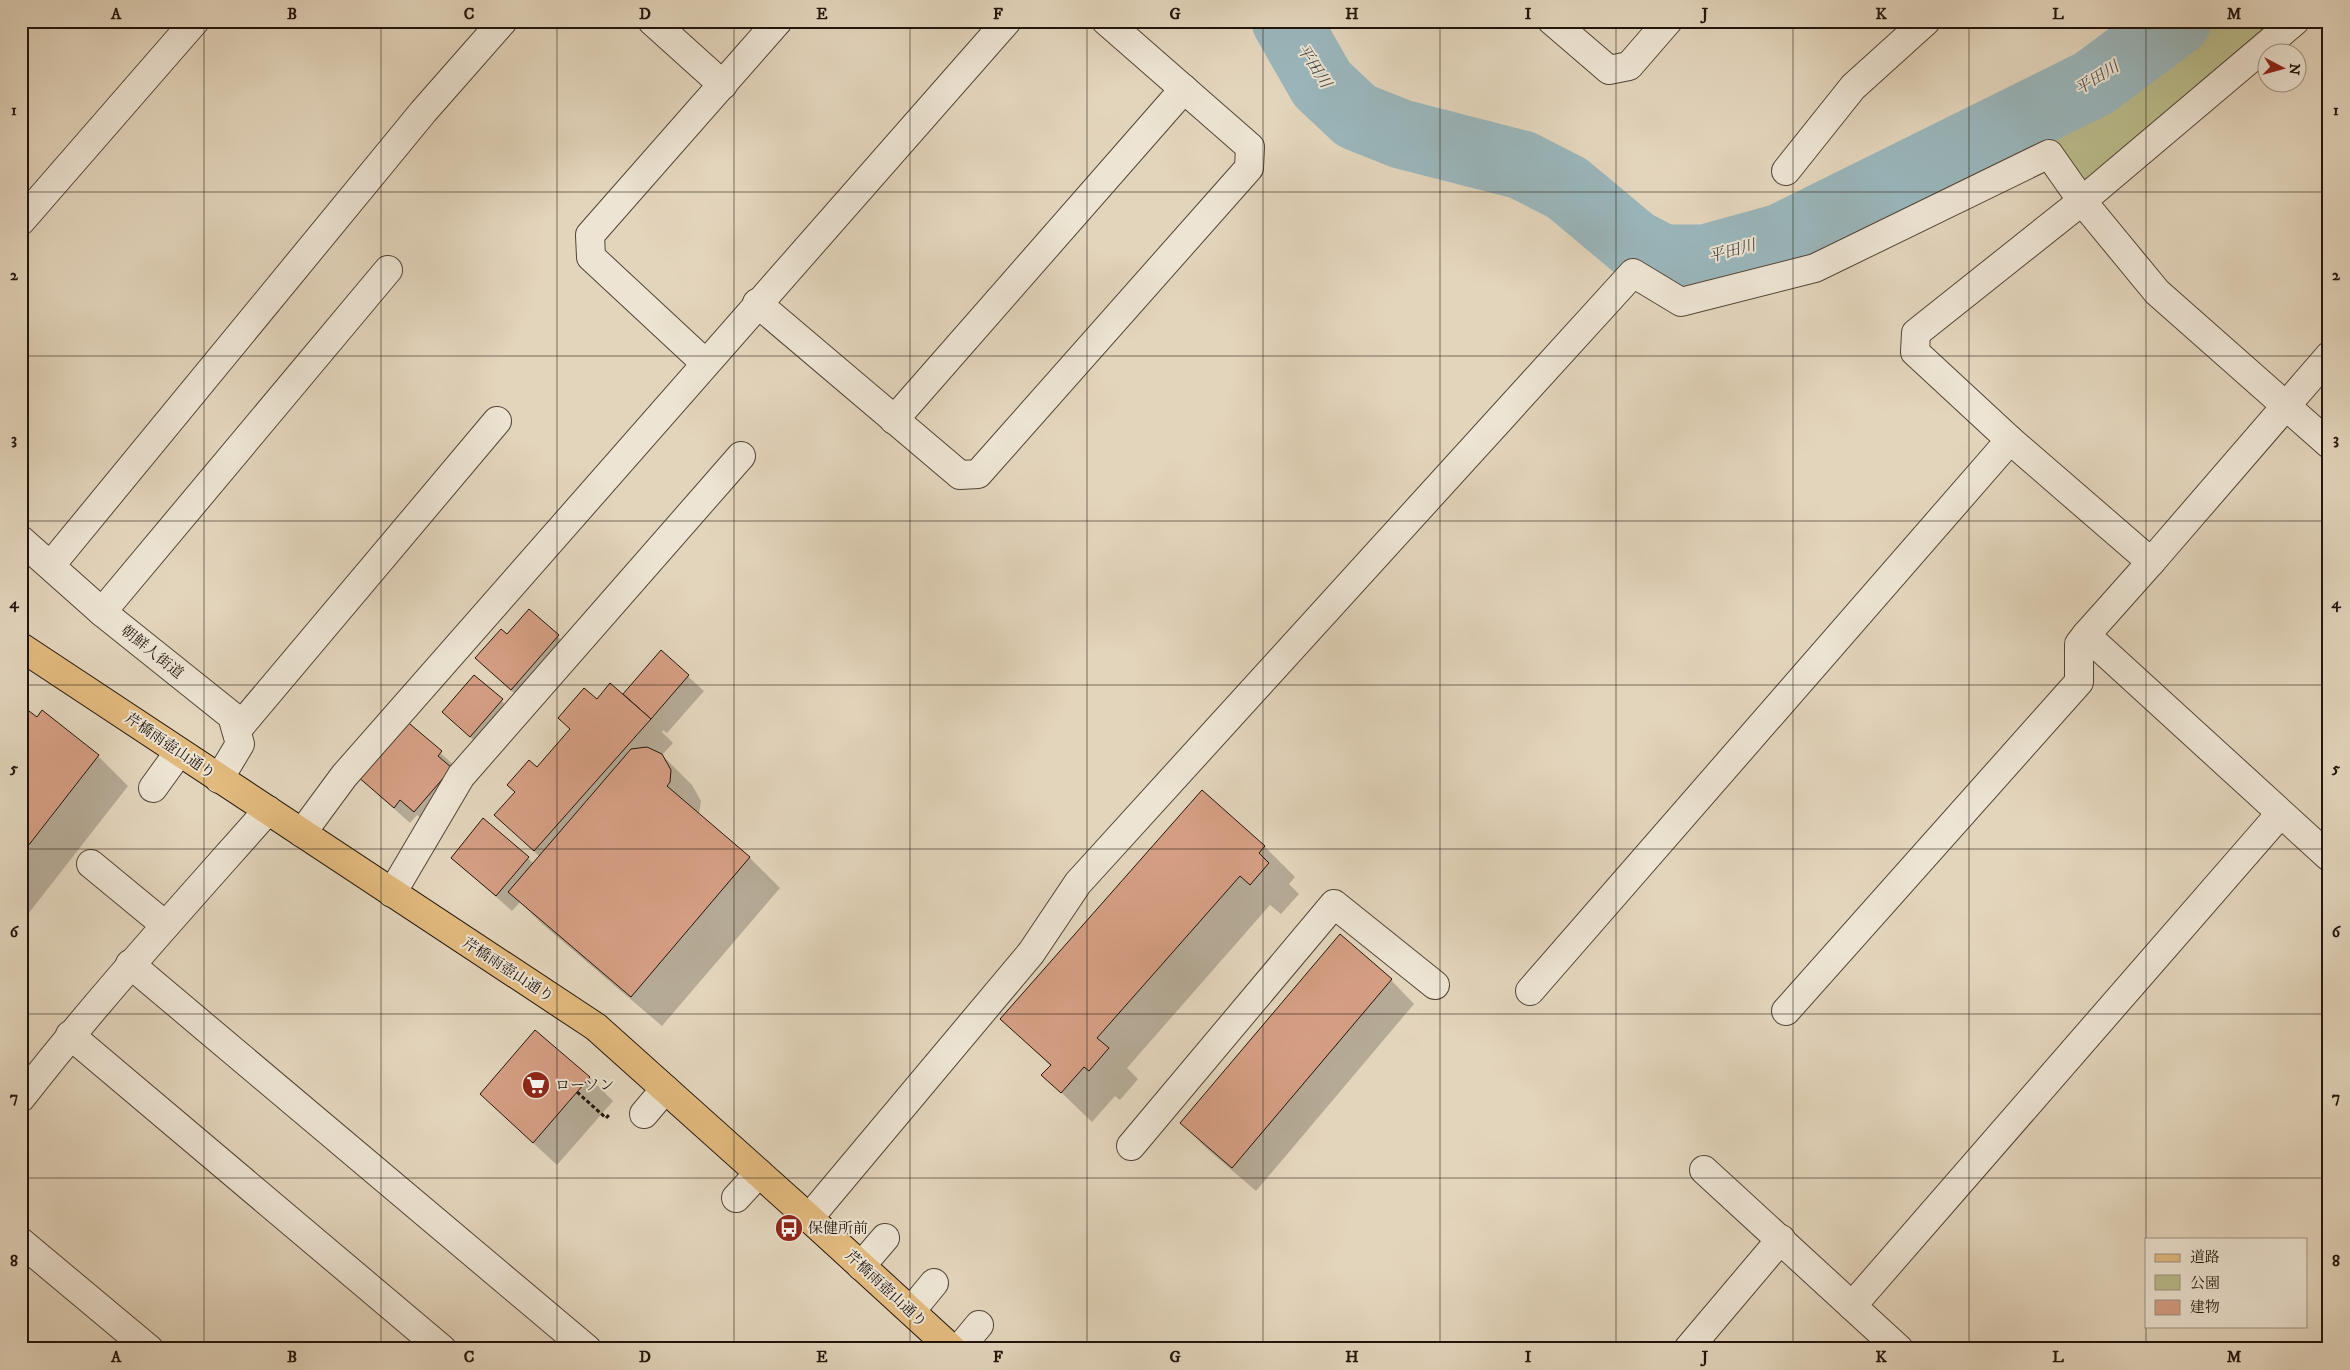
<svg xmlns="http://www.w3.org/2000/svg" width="2350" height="1370" font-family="'IM FELL DW Pica','Noto Serif JP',serif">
  <rect width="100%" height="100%" fill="#e3d5bc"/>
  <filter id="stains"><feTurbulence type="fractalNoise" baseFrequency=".004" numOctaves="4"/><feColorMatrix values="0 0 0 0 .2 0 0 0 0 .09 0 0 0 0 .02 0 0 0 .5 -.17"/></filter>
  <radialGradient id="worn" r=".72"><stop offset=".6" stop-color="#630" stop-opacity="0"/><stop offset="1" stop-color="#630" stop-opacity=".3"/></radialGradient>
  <polygon fill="#babc8c" stroke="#6e684c" points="2220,21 2272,21 2084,181 2053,140 2099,113"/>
  <g fill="#0003">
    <polygon points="530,611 574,652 527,705 493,674 507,636"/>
    <polygon points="661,652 704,691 667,733 663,730 662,732 673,743 662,755 692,785 701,801 699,814 750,858 780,888 662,1026 540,922 520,902 512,911 452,858 528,858 534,864 540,857 496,815 597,701 623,696"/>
    <polygon points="474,676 518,716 486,752 444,712"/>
    <polygon points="21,706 37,719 98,756 128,786 21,923"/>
    <polygon points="405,721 457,768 431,827 417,815 410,823 358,776"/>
    <polygon points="1202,792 1265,847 1295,877 1289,884 1299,894 1281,914 1270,905 1127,1068 1138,1079 1120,1100 1115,1096 1092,1122 1043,1075 1051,1066 1001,1019"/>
    <polygon points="1340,936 1391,980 1414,1004 1256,1191 1205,1147 1182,1123"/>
    <polygon points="535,1031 590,1078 613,1101 557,1165 505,1117"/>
  </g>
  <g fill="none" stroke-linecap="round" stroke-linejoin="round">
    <polyline stroke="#9ab6bb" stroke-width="69" points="1286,21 1322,84 1356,116 1401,134 1522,165 1567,188 1634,244 1663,259 1705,259 1781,238 2094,83 2177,21"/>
  </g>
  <g fill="#d59e83" stroke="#22150c">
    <polygon points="529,609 559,635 511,690 475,658 501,629 507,634"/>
    <polygon points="661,650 689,675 651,719 623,694"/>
    <polygon points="474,675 503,699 470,737 442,712"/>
    <polygon points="610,683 651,719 534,851 494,815 515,792 507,785 529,760 537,767 570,729 558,718 584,688 597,699"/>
    <polygon points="21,705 37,717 42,710 99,755 21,855"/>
    <polygon points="404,719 442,751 438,756 452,768 414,812 400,800 394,808 357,776"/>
    <polygon points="647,747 662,754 671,770 670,782 667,786 750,857 631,997 508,892 631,749"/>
    <polygon points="1202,790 1265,846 1259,853 1269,863 1250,885 1240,876 1097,1038 1109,1048 1089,1071 1084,1067 1061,1093 1041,1075 1051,1065 1000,1019"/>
    <polygon points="483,818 529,857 496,896 451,858"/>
    <polygon points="1340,934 1392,979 1232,1168 1180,1123"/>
    <polygon points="535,1030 590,1077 533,1143 480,1094"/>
  </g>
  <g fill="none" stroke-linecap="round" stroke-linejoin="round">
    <defs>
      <g id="minor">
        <polyline points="652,21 723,85"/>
        <polyline points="1552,21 1609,70 1629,66 1668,21"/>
        <polyline points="1786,171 1853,87 1926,21"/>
        <polyline points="21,221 195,21"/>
        <polyline points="757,303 960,475 978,474 1249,168 1250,147 1106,21"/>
        <polyline points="705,363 591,257 590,235 778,21"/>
        <polyline points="894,420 1184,89"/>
        <polyline points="2010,440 2151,562 2329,356"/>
        <polyline points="21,540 102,612 232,716 240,744 219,779"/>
        <polyline points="51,565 423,112 503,21"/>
        <polyline points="102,612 388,270"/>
        <polyline points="2086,635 2151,562"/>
        <polyline points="237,730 497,421"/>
        <polyline points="153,788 179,752"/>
        <polyline points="302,833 344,776 1007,21"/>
        <polyline points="91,864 165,925"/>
        <polyline points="392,893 461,776 741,456"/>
        <polyline points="130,964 587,1349"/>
        <polyline points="1530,991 2010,440 1915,352 1916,333 2082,201 2295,21"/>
        <polyline points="1786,1011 2079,682 2079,644 2086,635 2329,857"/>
        <polyline points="70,1035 442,1349"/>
        <path d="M21,1098C99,998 184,905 268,810"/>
        <polyline points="644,1114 665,1089"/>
        <polyline points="1131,1146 1334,904 1435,985"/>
        <polyline points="1704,1170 1899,1349"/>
        <polyline points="736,1198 759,1173"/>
        <polyline points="809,1218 1031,953 1078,883 1633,273 1681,302 1815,268 2049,154 2082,201 2157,292 2329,444"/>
        <polyline points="21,1242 149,1349"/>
        <polyline points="861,1266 885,1238"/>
        <polyline points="1852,1306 2280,814"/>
        <polyline points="911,1311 934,1283"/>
        <polyline points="959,1349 979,1325"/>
        <polyline points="1688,1349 1781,1239"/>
      </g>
      <polyline id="major" points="21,647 596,1027 809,1218 952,1349"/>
    </defs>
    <use href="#minor" stroke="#524538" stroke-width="30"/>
    <use href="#major" stroke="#22150c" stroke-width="30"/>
    <polyline stroke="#22150c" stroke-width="3" stroke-dasharray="4 2.5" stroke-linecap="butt" points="577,1092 606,1118 610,1114"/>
    <use href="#minor" stroke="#ede4d3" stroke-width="28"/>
    <use href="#major" stroke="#e2ba7e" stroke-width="28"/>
  </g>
  <path fill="none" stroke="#22150c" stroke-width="1" stroke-opacity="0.55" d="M204,21V1349M381,21V1349M557,21V1349M734,21V1349M910,21V1349M1087,21V1349M1263,21V1349M1440,21V1349M1616,21V1349M1793,21V1349M1969,21V1349M2146,21V1349M21,192H2329M21,356H2329M21,521H2329M21,685H2329M21,849H2329M21,1014H2329M21,1178H2329"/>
  <defs>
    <symbol id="supermarket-disc" viewBox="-11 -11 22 22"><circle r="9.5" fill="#8f2418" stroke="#ede4d3"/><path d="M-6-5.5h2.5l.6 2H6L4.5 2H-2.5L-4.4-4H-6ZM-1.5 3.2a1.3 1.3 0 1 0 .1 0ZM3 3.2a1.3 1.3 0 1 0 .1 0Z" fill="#fff"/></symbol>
    <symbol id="bus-disc" viewBox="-11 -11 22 22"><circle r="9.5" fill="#8f2418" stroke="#ede4d3"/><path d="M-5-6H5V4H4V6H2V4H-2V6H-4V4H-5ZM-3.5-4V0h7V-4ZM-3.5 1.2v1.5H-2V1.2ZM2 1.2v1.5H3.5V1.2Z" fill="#fff"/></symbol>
  </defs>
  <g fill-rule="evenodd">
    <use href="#supermarket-disc" x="520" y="1069" width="32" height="32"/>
    <use href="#bus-disc" x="773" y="1212" width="32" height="32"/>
  </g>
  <g text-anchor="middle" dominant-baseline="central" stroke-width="4" stroke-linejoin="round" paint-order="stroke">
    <g font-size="15" fill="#22150c" stroke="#ede4d3">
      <text transform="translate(152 652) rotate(39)">朝鮮人街道</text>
      <text transform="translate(170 746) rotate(34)">芹橋雨壺山通り</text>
      <text transform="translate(508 970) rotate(33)">芹橋雨壺山通り</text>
      <text transform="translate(886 1289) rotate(43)">芹橋雨壺山通り</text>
    </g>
    <g font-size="15" fill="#22150c" stroke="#ede4d3" text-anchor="start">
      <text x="555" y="1085">ローソン</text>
      <text x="808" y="1228">保健所前</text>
    </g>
    <g font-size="16" font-style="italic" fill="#4c4d49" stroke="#ede4d3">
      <text transform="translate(1314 66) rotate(57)">平田川</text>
      <text transform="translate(2097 78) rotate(-32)">平田川</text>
      <text transform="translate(1732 251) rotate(-15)">平田川</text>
    </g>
  </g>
  <rect width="2350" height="1370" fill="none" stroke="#e3d5bc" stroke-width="55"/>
  <rect x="2145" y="1238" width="162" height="90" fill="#ede4d3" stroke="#9c9183"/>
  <rect x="2155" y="1254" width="25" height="8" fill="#e2ba7e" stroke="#9c9183"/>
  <text x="2190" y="1262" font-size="15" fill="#22150c">道路</text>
  <rect x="2155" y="1275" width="25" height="15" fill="#babc8c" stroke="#9c9183"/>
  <text x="2190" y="1288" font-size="15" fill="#22150c">公園</text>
  <rect x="2155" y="1300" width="25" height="15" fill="#d59e83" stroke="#9c9183"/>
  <text x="2190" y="1312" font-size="15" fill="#22150c">建物</text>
  <g transform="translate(2282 68) rotate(96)"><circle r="24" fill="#ede4d3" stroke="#9c9183"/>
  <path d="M0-4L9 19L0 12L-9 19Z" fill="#8f2418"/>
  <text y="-8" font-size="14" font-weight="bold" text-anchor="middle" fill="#22150c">N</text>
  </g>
  <rect x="28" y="28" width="2294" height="1314" fill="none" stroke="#22150c" stroke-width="2"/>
  <g font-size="16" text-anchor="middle" font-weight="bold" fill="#22150c">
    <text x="116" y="19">A</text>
    <text x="292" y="19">B</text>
    <text x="469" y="19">C</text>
    <text x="645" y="19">D</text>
    <text x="822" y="19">E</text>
    <text x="998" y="19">F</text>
    <text x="1175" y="19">G</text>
    <text x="1352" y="19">H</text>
    <text x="1528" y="19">I</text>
    <text x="1705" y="19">J</text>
    <text x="1881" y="19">K</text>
    <text x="2058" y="19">L</text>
    <text x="2234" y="19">M</text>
    <text x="14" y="115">1</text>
    <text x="2336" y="115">1</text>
    <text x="14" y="280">2</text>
    <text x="2336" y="280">2</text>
    <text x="14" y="444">3</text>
    <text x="2336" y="444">3</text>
    <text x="14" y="608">4</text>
    <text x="2336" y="608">4</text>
    <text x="14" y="773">5</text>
    <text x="2336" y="773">5</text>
    <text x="14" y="937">6</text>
    <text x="2336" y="937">6</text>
    <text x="14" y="1102">7</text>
    <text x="2336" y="1102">7</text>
    <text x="14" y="1266">8</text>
    <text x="2336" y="1266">8</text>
    <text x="116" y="1362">A</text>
    <text x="292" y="1362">B</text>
    <text x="469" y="1362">C</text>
    <text x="645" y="1362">D</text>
    <text x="822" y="1362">E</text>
    <text x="998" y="1362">F</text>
    <text x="1175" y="1362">G</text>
    <text x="1352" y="1362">H</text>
    <text x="1528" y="1362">I</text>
    <text x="1705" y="1362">J</text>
    <text x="1881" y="1362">K</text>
    <text x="2058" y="1362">L</text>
    <text x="2234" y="1362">M</text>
  </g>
  <rect width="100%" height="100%" filter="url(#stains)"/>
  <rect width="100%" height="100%" fill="url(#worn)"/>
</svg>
